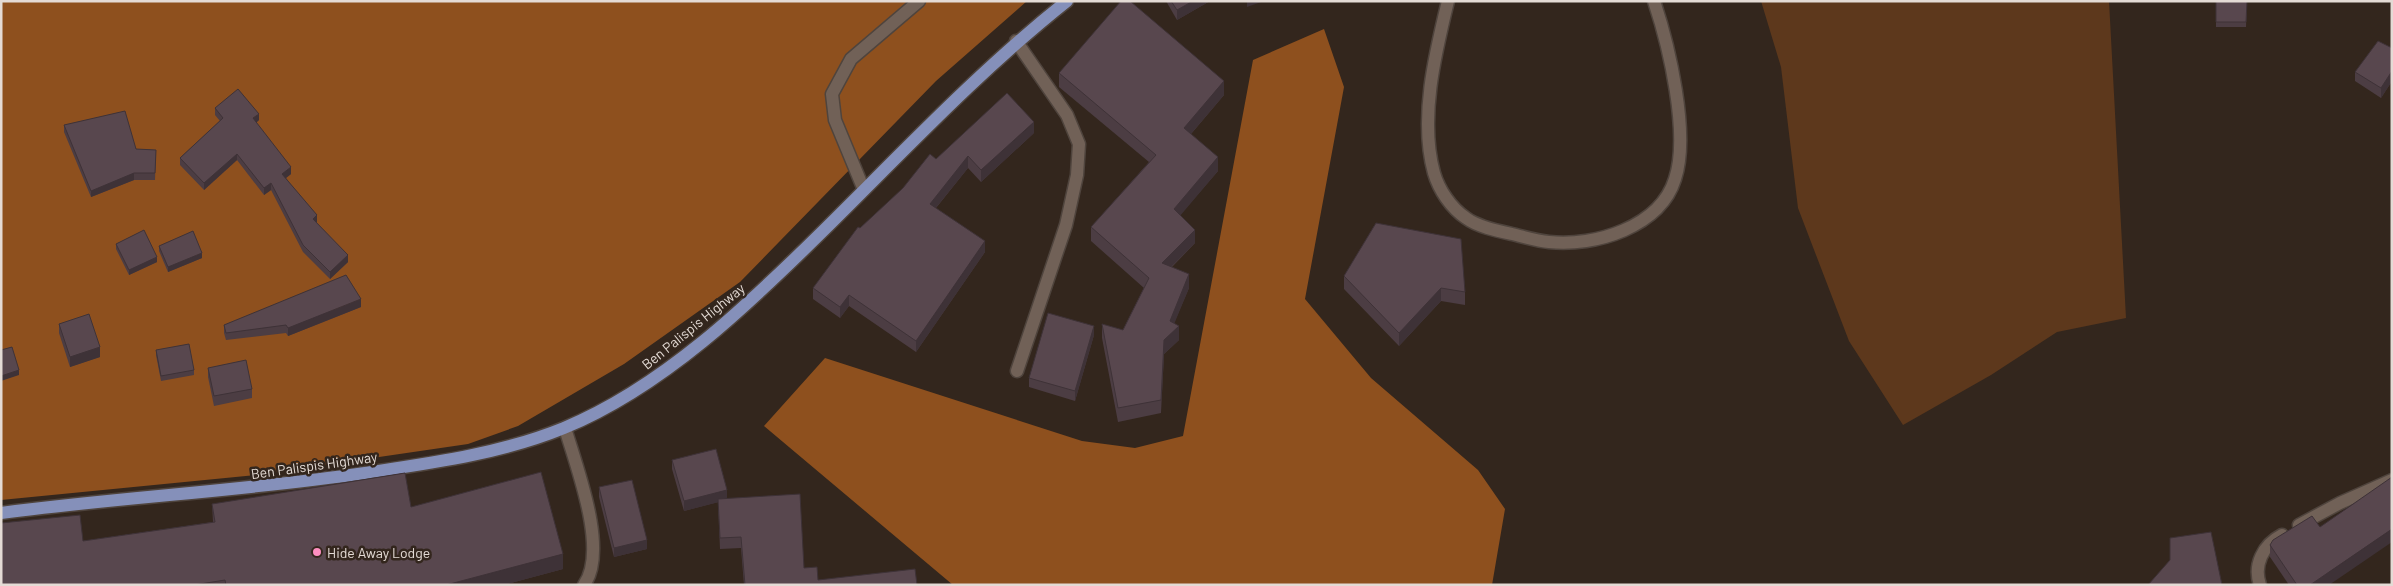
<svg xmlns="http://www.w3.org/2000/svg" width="2393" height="586" font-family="Barlow,sans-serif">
  <rect width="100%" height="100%" fill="#33261d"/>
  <polygon fill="#5d381c" points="1761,1 2109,1 2126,318 2057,332 1991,375 1903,425 1849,341 1798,208 1781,67"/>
  <g fill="#8e501e">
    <polygon points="1,1 1027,1 936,81 740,282 624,364 518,426 468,444 256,475 1,500"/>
    <polygon points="1324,29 1344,87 1305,299 1371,378 1478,470 1505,509 1492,585 953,585 764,426 825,358 1082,441 1135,448 1183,436 1253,60"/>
  </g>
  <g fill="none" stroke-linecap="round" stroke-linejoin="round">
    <defs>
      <g id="minor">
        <path d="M1448,1C1435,54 1419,119 1434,173C1439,190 1451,208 1466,218C1478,227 1498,231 1512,234C1524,237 1537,241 1549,242C1595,247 1660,227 1675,179C1690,134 1669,46 1654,1"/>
        <polyline points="1016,41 1067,115 1079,144 1077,175 1066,225 1017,371"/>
        <polyline points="864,190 835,120 832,94 851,59 919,1"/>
        <path d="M565,428C576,466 609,550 584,585"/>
        <polyline points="2299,525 2340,503 2392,480"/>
        <path d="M2260,585C2253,565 2263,545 2282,535"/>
      </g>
      <path id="major" d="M1,513C122,497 244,491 365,473C432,463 500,454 564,428C663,387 748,305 824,230C903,152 980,70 1067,1"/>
    </defs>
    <use href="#minor" stroke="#4f443d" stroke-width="15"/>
    <use href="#major" stroke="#4f443d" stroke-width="15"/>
    <use href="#minor" stroke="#716157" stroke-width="12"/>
    <use href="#major" stroke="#8590ba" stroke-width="12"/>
  </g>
  <g fill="#4c3d43">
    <polygon points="1166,1 1210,1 1177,20"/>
    <polygon points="2216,1 2247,1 2246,27 2216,27"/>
    <polygon points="2392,48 2392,81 2381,98 2355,81 2355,72"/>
    <polygon points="1059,73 1224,95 1191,134 1218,171 1180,215 1195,243 1172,267 1189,288 1174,323 1179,340 1164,354 1161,413 1118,422 1102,338 1102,324 1123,330 1144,288 1091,241 1091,227 1149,162 1059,87"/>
    <polygon points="215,108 259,120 256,123 291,174 286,178 317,222 316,223 348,262 330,279 303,252 271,190 264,195 237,160 204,190 180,165 180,158 220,121 215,115"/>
    <polygon points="64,125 136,149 156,150 155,180 134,180 91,197 64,132"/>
    <polygon points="1034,133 981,182 968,168 936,208 985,252 916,352 849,306 840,318 813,299 813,288 860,228 936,159"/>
    <polygon points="1376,223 1465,292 1465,305 1441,301 1399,346 1344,289 1344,276"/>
    <polygon points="116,244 157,262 129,275 116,249"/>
    <polygon points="159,246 202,258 168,272 159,251"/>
    <polygon points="361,307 288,336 286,333 226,340 224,333 224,325"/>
    <polygon points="59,324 100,357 70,367 59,333"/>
    <polygon points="1094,335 1075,401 1029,387 1029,378"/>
    <polygon points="156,350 194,370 194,375 161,381 156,355"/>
    <polygon points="208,368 252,389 252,398 214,406 208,377"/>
    <polygon points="672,460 727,499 818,580 917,585 744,585 741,548 720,549 718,502 684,511 672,469"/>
    <polygon points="599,487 647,549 614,557 599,497"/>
    <polygon points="212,504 411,507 563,569 503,585 1,585 83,541 213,522"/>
    <polygon points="2320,527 2329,585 2289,585 2270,557 2270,545"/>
  </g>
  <g fill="#3e3237">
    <polygon points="1193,1 1210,1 1177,20 1177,10"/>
    <polygon points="1247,1 1264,1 1247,7"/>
    <polygon points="2392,71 2392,81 2381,98 2381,88"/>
    <polygon points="1224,81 1224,95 1184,142 1184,128"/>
    <polygon points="259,114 259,120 253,125 253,118"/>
    <polygon points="1034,122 1034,133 981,182 981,170"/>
    <polygon points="237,154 237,160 204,190 204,183"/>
    <polygon points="968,156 968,168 930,215 930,204"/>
    <polygon points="1218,157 1218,171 1174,223 1174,209"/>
    <polygon points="291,167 291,174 282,181 282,174"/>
    <polygon points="134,173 134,180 91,197 91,191"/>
    <polygon points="271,183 271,190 264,195 264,188"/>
    <polygon points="317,215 317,222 313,226 313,219"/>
    <polygon points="1195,230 1195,243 1162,276 1162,263"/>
    <polygon points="985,241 985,252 916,352 916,341"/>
    <polygon points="202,253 202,258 168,272 168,267"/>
    <polygon points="348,255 348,262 330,279 330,272"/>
    <polygon points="157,257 157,262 129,275 129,270"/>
    <polygon points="1189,274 1189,288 1170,334 1170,321"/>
    <polygon points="1441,288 1441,301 1399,346 1399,333"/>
    <polygon points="849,295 849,306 840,318 840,307"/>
    <polygon points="361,299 361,307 288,336 288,328"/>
    <polygon points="1094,326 1094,335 1075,401 1075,391"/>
    <polygon points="1179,326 1179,340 1164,354 1161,413 1164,340"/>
    <polygon points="100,347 100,357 70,367 70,357"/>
    <polygon points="19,370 19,375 1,381 1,376"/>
    <polygon points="727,490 727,500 684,511 684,501"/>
    <polygon points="2392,529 2392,542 2329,585 2310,585"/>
    <polygon points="647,540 647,549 614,557 614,548"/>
    <polygon points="563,554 563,569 503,585 446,585"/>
  </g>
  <g fill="#58474e" stroke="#3e3237">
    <polygon points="1121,1 1130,1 1224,81 1184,128 1218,157 1174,209 1195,230 1162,263 1189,274 1170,321 1179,326 1164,340 1161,400 1118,408 1102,324 1123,330 1149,278 1091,227 1156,155 1059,73"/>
    <polygon points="1171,1 1193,1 1177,10"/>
    <polygon points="2216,1 2247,1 2246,22 2216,22"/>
    <polygon points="2378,41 2392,48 2392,71 2381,88 2355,72"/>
    <polygon points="238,89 259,114 253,118 291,167 282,174 317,215 313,219 348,255 330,272 303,245 271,183 264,188 237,154 204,183 180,158 223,118 215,108"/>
    <polygon points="1007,93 1034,122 981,170 968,156 930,204 985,241 916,341 849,295 840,307 813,288 858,227 860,228 903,188 930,154 936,159"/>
    <polygon points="125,111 136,149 156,150 155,173 134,173 91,191 64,125"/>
    <polygon points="1376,223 1461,239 1465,292 1441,288 1399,333 1344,276"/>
    <polygon points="144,230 157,257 129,270 116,244"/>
    <polygon points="193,231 202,253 168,267 159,246"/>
    <polygon points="346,275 361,299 288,328 286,325 226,333 224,325"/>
    <polygon points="1048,313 1094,326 1075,391 1029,378"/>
    <polygon points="89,314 100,347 70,357 59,324"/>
    <polygon points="189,344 194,370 161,376 156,350"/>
    <polygon points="12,347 19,370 1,376 1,350"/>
    <polygon points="246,360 252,389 214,396 208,368"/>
    <polygon points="716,449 727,490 684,501 672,460"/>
    <polygon points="541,472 563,554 446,585 226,585 225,580 194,585 1,585 1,523 80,515 83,541 215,522 212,504 405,473 411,507"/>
    <polygon points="2392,477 2392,529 2310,585 2297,585 2270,545 2273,540 2312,516 2320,527"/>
    <polygon points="632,480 647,540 614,548 599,487"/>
    <polygon points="800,494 804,568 817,567 818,580 915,569 917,585 745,585 741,537 720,538 718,499"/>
    <polygon points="2211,532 2222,585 2148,585 2170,560 2170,538"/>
  </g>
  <circle fill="#fd8ec0" stroke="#33261d" stroke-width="2" cx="317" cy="552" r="5"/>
  <g text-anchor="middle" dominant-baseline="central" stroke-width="5" stroke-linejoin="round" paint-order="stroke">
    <g font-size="14" fill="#e4dbd5" stroke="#33261d">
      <text transform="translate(693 326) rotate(-39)">Ben Palispis Highway</text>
      <text transform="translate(314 465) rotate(-8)">Ben Palispis Highway</text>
    </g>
    <g font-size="14" fill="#e4dbd5" stroke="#33261d" text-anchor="start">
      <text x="327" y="552">Hide Away Lodge</text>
    </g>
  </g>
  <rect width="2393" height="586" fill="none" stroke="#e4dbd5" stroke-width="5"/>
</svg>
